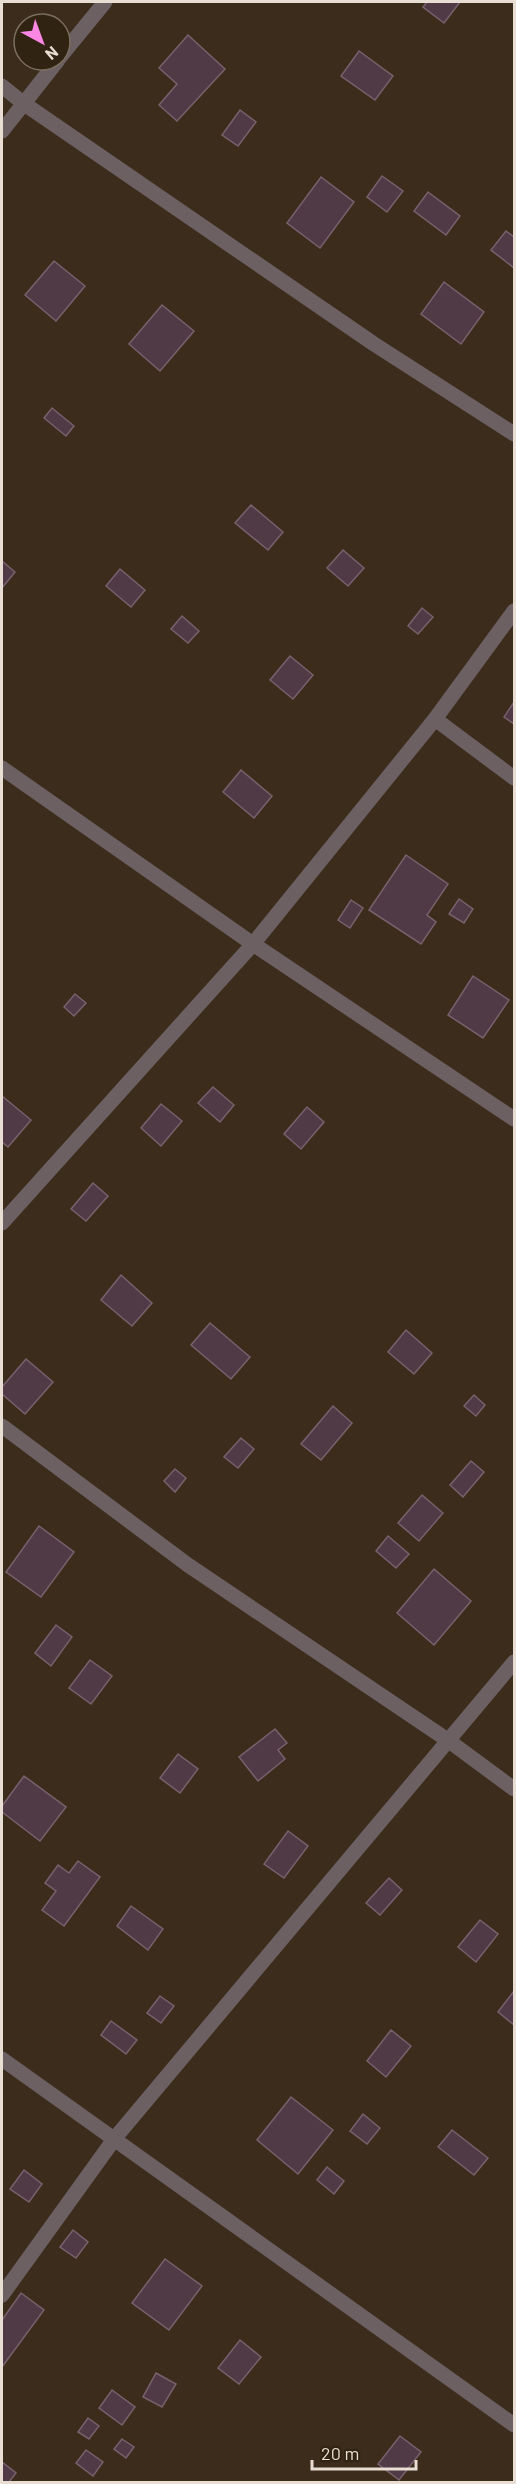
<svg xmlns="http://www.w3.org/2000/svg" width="516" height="2484" font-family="Barlow,sans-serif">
  <rect width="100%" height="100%" fill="#3c2c1c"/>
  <g fill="#4f3a45" stroke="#78616d" stroke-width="1.5">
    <polygon points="427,2 460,2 444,23 423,7"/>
    <polygon points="188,35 225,69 177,121 159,105 177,84 159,68"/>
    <polygon points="359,51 393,76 375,100 341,76"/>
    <polygon points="240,110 256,122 238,146 222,135"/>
    <polygon points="382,176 403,191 387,212 367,197"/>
    <polygon points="321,177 354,202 320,248 287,223"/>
    <polygon points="428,192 460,216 446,235 414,211"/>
    <polygon points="506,231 514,237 514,268 491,250"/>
    <polygon points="54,261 85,286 56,321 25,295"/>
    <polygon points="444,282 484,312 461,344 421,314"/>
    <polygon points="162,305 194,331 160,371 129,344"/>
    <polygon points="52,408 74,426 66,436 44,418"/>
    <polygon points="251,505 283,532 268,550 235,523"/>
    <polygon points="343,550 364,568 348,586 327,568"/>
    <polygon points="2,561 15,572 2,588"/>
    <polygon points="120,569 145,590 131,607 106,586"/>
    <polygon points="422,608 433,617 418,634 408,626"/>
    <polygon points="182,616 199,631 188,643 171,629"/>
    <polygon points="290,656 313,675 293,699 270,680"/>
    <polygon points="514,702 514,724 504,717"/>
    <polygon points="241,770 272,796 254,818 223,792"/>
    <polygon points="406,855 448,884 427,915 436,922 421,944 369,910"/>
    <polygon points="459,899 473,909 464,923 449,914"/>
    <polygon points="351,900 363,908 350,928 338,920"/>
    <polygon points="473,976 509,1000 483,1038 448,1015"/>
    <polygon points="75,994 86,1003 74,1016 64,1007"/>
    <polygon points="213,1087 234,1105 220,1122 198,1103"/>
    <polygon points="2,1096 31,1120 8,1147 2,1142"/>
    <polygon points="161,1104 182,1121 161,1146 141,1128"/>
    <polygon points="307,1107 324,1122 301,1149 284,1134"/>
    <polygon points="93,1183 108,1196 86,1221 71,1209"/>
    <polygon points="121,1275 152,1303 132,1326 101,1300"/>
    <polygon points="210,1323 250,1357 231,1379 191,1345"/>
    <polygon points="406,1330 432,1353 414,1374 388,1352"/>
    <polygon points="26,1359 53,1382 25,1414 2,1394 2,1387"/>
    <polygon points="474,1395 485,1405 476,1416 464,1406"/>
    <polygon points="333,1406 352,1423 321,1460 301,1444"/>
    <polygon points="241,1438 254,1449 238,1468 224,1457"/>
    <polygon points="471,1461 484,1472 463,1497 450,1485"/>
    <polygon points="175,1469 186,1478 175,1492 164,1481"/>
    <polygon points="422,1495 443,1513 419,1541 398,1523"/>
    <polygon points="39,1526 74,1552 41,1597 6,1572"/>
    <polygon points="388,1536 409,1554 396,1568 376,1551"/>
    <polygon points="434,1569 471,1601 434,1645 397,1613"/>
    <polygon points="56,1625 72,1637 51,1666 35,1653"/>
    <polygon points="90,1660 112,1676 91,1704 69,1688"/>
    <polygon points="275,1729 287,1743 278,1750 285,1759 258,1781 239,1757"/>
    <polygon points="178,1754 198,1769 180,1793 160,1778"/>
    <polygon points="24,1776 66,1807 40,1841 2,1812 2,1806"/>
    <polygon points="288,1831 308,1846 284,1878 264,1864"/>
    <polygon points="78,1861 100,1877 64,1926 42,1910 56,1891 45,1883 58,1865 69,1873"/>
    <polygon points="389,1878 402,1890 380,1915 366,1903"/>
    <polygon points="131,1906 163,1929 148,1950 117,1926"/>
    <polygon points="480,1920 498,1934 476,1962 458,1947"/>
    <polygon points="514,1991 514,2025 498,2012"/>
    <polygon points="160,1996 174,2006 161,2023 147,2013"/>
    <polygon points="111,2021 137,2040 126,2054 101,2035"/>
    <polygon points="391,2030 411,2046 386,2077 367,2061"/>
    <polygon points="291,2097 333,2130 298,2174 257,2140"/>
    <polygon points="363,2114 380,2128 367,2144 350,2131"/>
    <polygon points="452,2130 488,2158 474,2175 438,2147"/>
    <polygon points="327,2167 344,2181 334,2194 317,2180"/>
    <polygon points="24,2170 42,2184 29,2202 10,2189"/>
    <polygon points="73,2230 88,2242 76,2258 60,2247"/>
    <polygon points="165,2259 202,2286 169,2330 132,2303"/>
    <polygon points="21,2293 44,2310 2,2367 2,2320"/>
    <polygon points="240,2340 261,2357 239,2384 218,2368"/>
    <polygon points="156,2373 176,2384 162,2407 143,2397"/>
    <polygon points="112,2390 135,2407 122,2425 99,2408"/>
    <polygon points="88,2418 99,2426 89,2439 78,2432"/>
    <polygon points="400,2436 421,2452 399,2480 378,2464"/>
    <polygon points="122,2439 134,2447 126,2458 114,2449"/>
    <polygon points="86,2450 103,2462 93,2476 76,2463"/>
    <polygon points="2,2462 16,2473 9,2482 2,2482"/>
  </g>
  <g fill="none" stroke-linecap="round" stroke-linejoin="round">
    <g stroke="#6c6062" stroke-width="15">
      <polyline points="60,57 105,2"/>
      <polyline points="2,86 23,103 374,344 514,434"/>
      <polyline points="2,131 58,60"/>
      <polyline points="435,719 514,778"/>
      <polyline points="2,768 253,944 514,1119"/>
      <polyline points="2,1223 253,944 435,719 514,611"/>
      <polyline points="2,1426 188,1565 449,1741 514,1789"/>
      <polyline points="2,2059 514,2425"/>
      <polyline points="2,2295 115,2138 514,1662"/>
    </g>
  </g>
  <rect width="516" height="2484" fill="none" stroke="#e8ded3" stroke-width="6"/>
  <g transform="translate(42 42) rotate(139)"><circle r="28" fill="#312312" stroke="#7a6e5f" stroke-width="1.5"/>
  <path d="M0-4.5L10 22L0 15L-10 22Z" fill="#fb87e5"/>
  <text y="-9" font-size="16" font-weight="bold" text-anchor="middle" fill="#e8ded3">N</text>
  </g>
  <path d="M312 2460v9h104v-9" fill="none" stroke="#e8ded3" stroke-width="3"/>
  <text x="321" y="2460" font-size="18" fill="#e8ded3" stroke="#312312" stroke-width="4.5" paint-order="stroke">20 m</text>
</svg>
